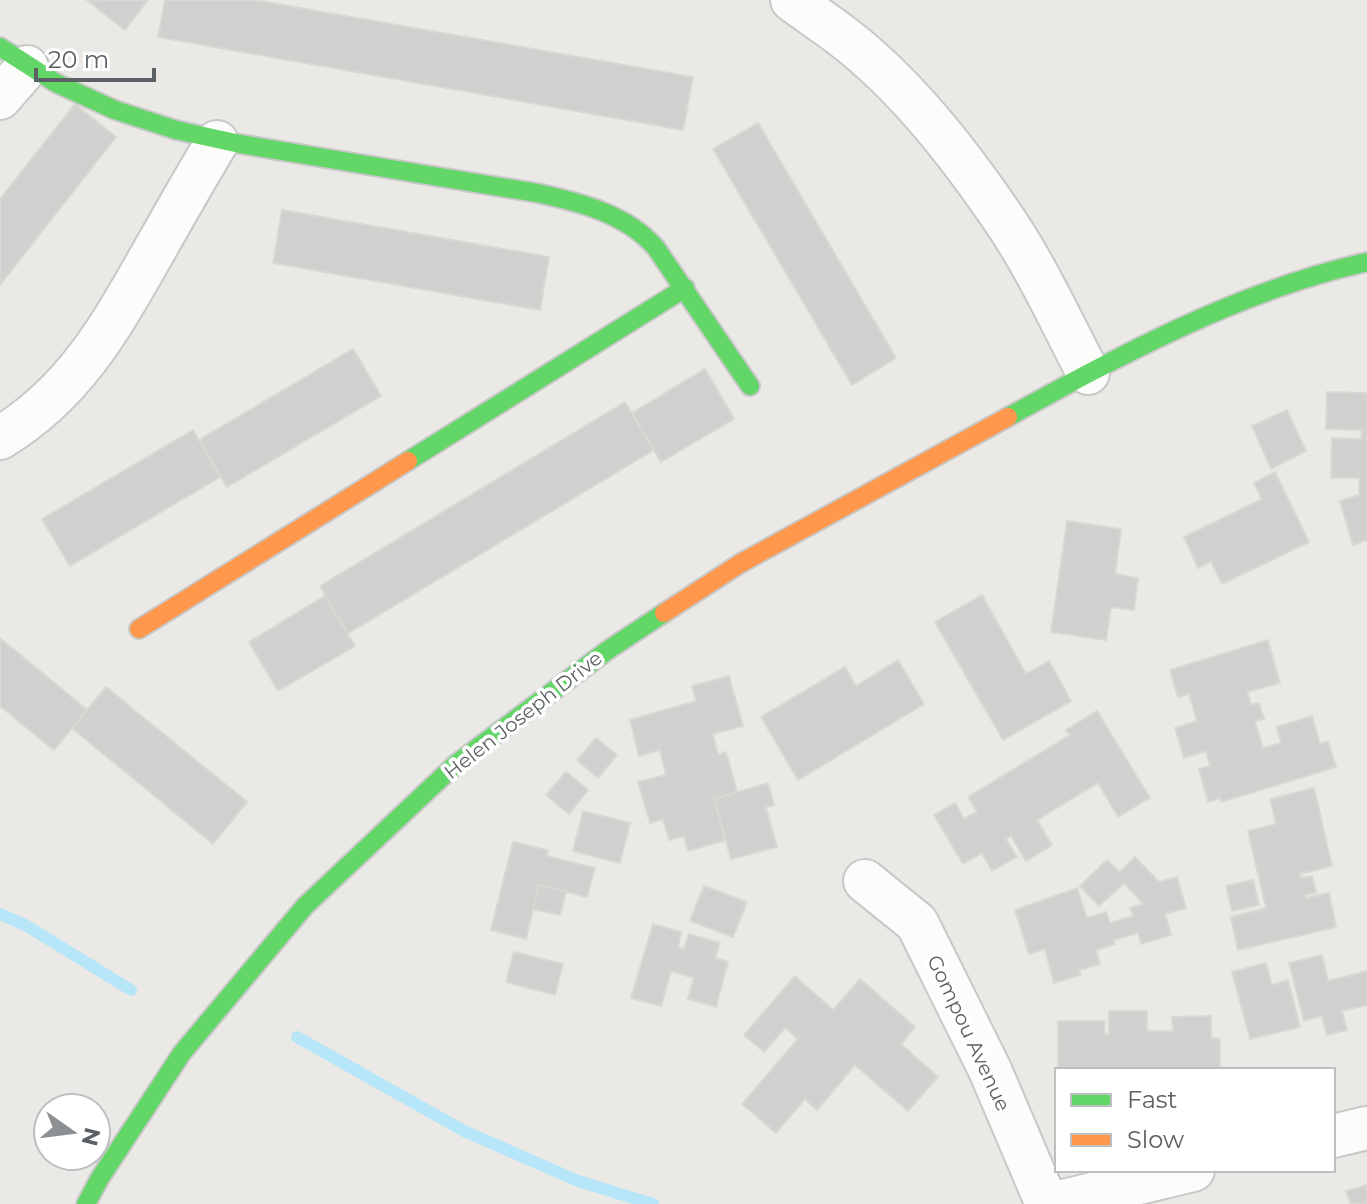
<svg xmlns="http://www.w3.org/2000/svg" width="1367" height="1204" font-family="Montserrat,sans-serif">
  <rect width="100%" height="100%" fill="#ebe9e6"/>
  <g fill="none" stroke-linecap="round" stroke-linejoin="round">
    <g stroke="#b7e6f8" stroke-width="12">
      <polyline points="0,914 27,926 131,990"/>
      <polyline points="297,1037 464,1131 578,1181 653,1204"/>
    </g>
  </g>
  <g fill="#d2d0ce" stroke="#dad8d5" stroke-width="2">
    <polygon points="87,0 148,0 125,30"/>
    <polygon points="165,0 255,0 693,77 683,130 158,37"/>
    <polygon points="75,104 116,137 0,285 0,199"/>
    <polygon points="758,123 896,358 852,385 713,149"/>
    <polygon points="282,210 549,257 540,310 273,263"/>
    <polygon points="353,349 381,396 227,487 199,440"/>
    <polygon points="705,369 734,419 661,462 632,413"/>
    <polygon points="1327,392 1367,393 1367,540 1353,545 1340,501 1359,495 1359,478 1331,478 1332,438 1361,439 1362,430 1326,429"/>
    <polygon points="625,402 654,450 347,634 320,586"/>
    <polygon points="1287,410 1306,451 1271,469 1252,426"/>
    <polygon points="193,430 220,477 70,566 42,519"/>
    <polygon points="1275,472 1309,542 1222,584 1211,561 1198,568 1184,537 1262,499 1254,483"/>
    <polygon points="1067,521 1121,529 1115,574 1138,578 1134,610 1111,607 1106,640 1051,632"/>
    <polygon points="982,595 1026,674 1049,661 1071,701 1003,740 935,622"/>
    <polygon points="325,596 355,646 278,691 249,642"/>
    <polygon points="0,638 87,710 54,750 0,706"/>
    <polygon points="1268,640 1280,683 1247,692 1251,705 1259,703 1264,719 1255,721 1263,748 1281,743 1277,727 1312,716 1320,744 1328,741 1336,767 1221,802 1220,798 1208,802 1199,769 1210,766 1206,751 1184,758 1175,728 1197,721 1189,694 1178,697 1170,670"/>
    <polygon points="898,660 924,704 798,780 761,717 845,667 856,686"/>
    <polygon points="729,676 743,726 713,734 718,755 726,752 737,792 714,799 726,840 688,851 684,836 669,840 663,819 650,823 638,782 666,775 660,750 639,756 630,720 696,701 692,686"/>
    <polygon points="106,687 247,802 213,844 72,728"/>
    <polygon points="1097,711 1150,798 1118,817 1098,783 1037,820 1052,845 1026,861 1011,836 1006,839 1017,857 992,871 982,853 963,864 934,815 955,803 964,819 977,812 968,797 1070,735 1066,730"/>
    <polygon points="596,738 617,755 598,778 577,760"/>
    <polygon points="566,772 588,790 569,814 546,795"/>
    <polygon points="768,783 774,805 766,807 777,847 731,859 714,799"/>
    <polygon points="1314,788 1332,866 1300,874 1301,878 1312,876 1316,893 1305,895 1306,898 1329,893 1336,927 1238,950 1231,917 1266,908 1248,831 1276,824 1270,799"/>
    <polygon points="583,811 630,823 620,863 573,851"/>
    <polygon points="513,842 548,850 547,856 595,868 587,897 539,885 526,939 491,930"/>
    <polygon points="1135,857 1159,882 1177,877 1186,908 1165,914 1171,935 1141,944 1138,933 1114,940 1115,944 1096,950 1100,964 1079,970 1080,975 1054,983 1045,949 1029,954 1015,910 1077,888 1087,918 1106,912 1110,923 1133,916 1130,908 1143,904 1124,883 1099,906 1080,886 1107,860 1119,872"/>
    <polygon points="1253,880 1259,905 1232,911 1226,886"/>
    <polygon points="539,885 566,892 560,915 533,909"/>
    <polygon points="704,886 747,902 733,937 690,921"/>
    <polygon points="653,924 681,932 678,947 684,949 689,934 720,943 715,958 728,962 716,1007 688,999 694,978 671,971 661,1006 631,998"/>
    <polygon points="514,952 563,964 555,995 506,982"/>
    <polygon points="1322,955 1328,981 1367,971 1367,1005 1342,1011 1347,1030 1327,1035 1322,1016 1304,1021 1289,963"/>
    <polygon points="1266,963 1272,985 1288,980 1300,1027 1250,1039 1232,972"/>
    <polygon points="795,976 833,1010 860,979 915,1027 901,1044 938,1077 908,1111 855,1065 817,1110 805,1099 776,1133 742,1104 798,1039 785,1028 764,1052 744,1035"/>
    <polygon points="1109,1011 1147,1011 1147,1031 1173,1031 1172,1017 1211,1016 1211,1038 1220,1039 1220,1069 1058,1070 1058,1021 1104,1021 1105,1035 1109,1035"/>
    <polygon points="1367,1185 1367,1204 1351,1204 1346,1191"/>
  </g>
  <g fill="none" stroke-linecap="round" stroke-linejoin="round">
    <defs>
      <g id="street">
        <path d="M792,0C808,12 825,23 842,36C905,84 958,152 1003,218C1036,266 1061,321 1088,373"/>
        <polyline points="0,98 27,67"/>
        <path d="M0,438C73,394 109,330 150,258C172,219 194,180 217,142"/>
        <polyline points="865,881 917,923 990,1070 1047,1204"/>
        <polyline points="1333,1136 1367,1128"/>
        <polyline points="1051,1204 1193,1170"/>
      </g>
      <g id="fast">
        <path d="M0,47L56,83L115,110L176,130L240,144L537,193C579,202 627,214 656,248L750,386"/>
        <path d="M1008,417C1121,355 1240,290 1367,262"/>
        <polyline points="408,461 685,288"/>
        <polyline points="86,1204 100,1178 182,1053 305,906 456,764 608,650 664,613"/>
      </g>
      <g id="slow">
        <polyline points="664,613 741,563 1008,417"/>
        <polyline points="139,629 408,461"/>
      </g>
    </defs>
    <use href="#street" stroke="#c7c8c7" stroke-width="46"/>
    <use href="#fast" stroke="#c7c8c7" stroke-width="22"/>
    <use href="#slow" stroke="#c7c8c7" stroke-width="22"/>
    <use href="#street" stroke="#fcfcfb" stroke-width="42"/>
    <use href="#fast" stroke="#63d668" stroke-width="18"/>
    <use href="#slow" stroke="#ff974d" stroke-width="18"/>
  </g>
  <g text-anchor="middle" dominant-baseline="central" stroke-width="7" stroke-linejoin="round" paint-order="stroke">
    <g font-size="20" fill="#5b6064" stroke="#fff">
      <text transform="translate(523 715) rotate(-38)">Helen Joseph Drive</text>
      <text transform="translate(969 1033) rotate(65)">Gompou Avenue</text>
    </g>
  </g>
  <rect x="1055" y="1068" width="280" height="104" fill="#ffffff" stroke="#bdbfc1" stroke-width="2"/>
  <rect x="1071" y="1094" width="40" height="12" fill="#63d668" stroke="#bdbfc1" stroke-width="2"/>
  <text x="1127" y="1108" font-size="24" fill="#5b6064">Fast</text>
  <rect x="1071" y="1134" width="40" height="12" fill="#ff974d" stroke="#bdbfc1" stroke-width="2"/>
  <text x="1127" y="1148" font-size="24" fill="#5b6064">Slow</text>
  <g transform="translate(72 1132) rotate(104)"><circle r="38" fill="#ffffff" stroke="#bdbfc1" stroke-width="2"/>
  <path d="M0-6L14 30L0 20L-14 30Z" fill="#8d9092"/>
  <text y="-12" font-size="22" font-weight="bold" text-anchor="middle" fill="#5b6064">N</text>
  </g>
  <path d="M36 68v12h118v-12" fill="none" stroke="#5b6064" stroke-width="4"/>
  <text x="48" y="68" font-size="24" fill="#5b6064" stroke="#ffffff" stroke-width="6" paint-order="stroke">20 m</text>
</svg>
